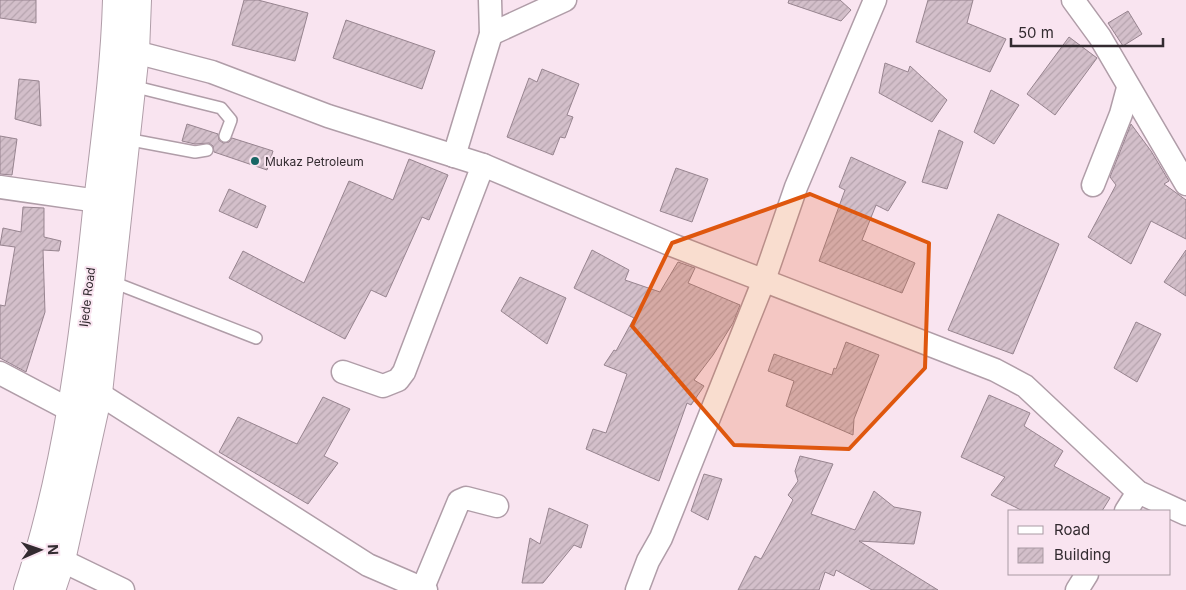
<svg xmlns="http://www.w3.org/2000/svg" width="1186" height="590" font-family="Inter,sans-serif">
  <defs>
    <pattern id="building-hatch" width="6" height="6" patternUnits="userSpaceOnUse" patternTransform="scale(1.25)"><rect width="6" height="6" fill="#d3bfca"/><path d="M-1 1l2-2M0 6l6-6M5 7l2-2" fill="none" stroke="#b6a4ae"/></pattern>
  </defs>
  <rect width="100%" height="100%" fill="#f9e4f0"/>
  <g fill="url(#building-hatch)" stroke="#97848f">
    <polygon points="0,0 36,0 36,23 0,18"/>
    <polygon points="244,0 258,0 308,13 295,61 232,45"/>
    <polygon points="789,0 840,0 851,10 841,21 788,3"/>
    <polygon points="928,0 973,0 967,23 1006,39 990,72 916,42"/>
    <polygon points="1128,11 1142,34 1123,46 1108,23"/>
    <polygon points="346,20 435,51 422,89 333,58"/>
    <polygon points="1069,37 1097,58 1055,115 1027,94"/>
    <polygon points="885,63 908,72 910,66 947,100 932,122 879,93"/>
    <polygon points="542,69 579,84 567,115 573,117 565,138 560,137 553,155 507,137 529,78 537,82"/>
    <polygon points="19,79 39,81 41,126 15,119"/>
    <polygon points="991,90 1019,105 994,144 974,132"/>
    <polygon points="187,124 218,134 219,140 223,143 229,142 232,138 273,151 267,170 214,152 213,146 209,143 195,144 182,141"/>
    <polygon points="1131,124 1151,151 1169,181 1164,184 1186,200 1186,239 1151,221 1131,264 1088,237 1116,185 1110,177"/>
    <polygon points="939,130 963,142 947,189 922,182"/>
    <polygon points="0,136 17,139 12,175 0,174"/>
    <polygon points="851,157 906,182 888,211 876,205 862,240 915,263 902,293 819,261 845,190 839,187"/>
    <polygon points="409,159 448,175 429,220 422,217 386,297 371,290 345,339 229,278 243,251 304,283 349,181 393,200"/>
    <polygon points="676,168 708,179 692,222 660,211"/>
    <polygon points="229,189 266,206 257,228 219,211"/>
    <polygon points="23,207 44,208 44,237 61,241 59,251 43,250 45,312 26,372 0,358 0,305 5,306 15,247 0,245 3,228 21,232"/>
    <polygon points="998,214 1059,244 1013,354 948,330"/>
    <polygon points="592,250 629,270 625,280 660,292 678,262 695,268 688,283 740,305 733,323 713,355 694,380 704,386 691,405 687,403 659,481 586,449 593,429 606,433 627,374 604,365 614,350 616,351 634,318 574,288"/>
    <polygon points="1186,250 1186,296 1164,282"/>
    <polygon points="520,277 566,298 547,344 501,311"/>
    <polygon points="1136,322 1161,334 1137,382 1114,368"/>
    <polygon points="846,342 879,355 854,419 853,435 786,406 794,381 768,371 774,354 832,375 834,368 836,369"/>
    <polygon points="989,395 1030,413 1024,426 1063,451 1054,466 1110,498 1102,511 1023,511 991,495 1005,477 961,457"/>
    <polygon points="323,397 350,409 324,456 338,463 308,504 219,452 238,417 297,444"/>
    <polygon points="800,456 833,464 811,514 855,530 874,491 894,507 921,512 914,544 859,541 938,590 872,590 836,570 834,576 825,572 819,590 738,590 755,556 761,559 793,500 788,495 798,481 795,471"/>
    <polygon points="704,474 722,479 708,520 691,511"/>
    <polygon points="549,508 588,525 581,548 574,545 543,583 522,583 530,538 540,544"/>
  </g>
  <g fill="none" stroke-linecap="round" stroke-linejoin="round">
    <defs>
      <g id="service">
        <polyline points="132,86 221,108 231,120 225,136"/>
        <polyline points="126,139 195,152 207,150"/>
        <polyline points="110,281 256,338"/>
      </g>
      <g id="minor">
        <polyline points="1073,0 1100,37 1186,184"/>
        <polyline points="491,34 565,0"/>
        <polyline points="135,52 212,72 328,116 483,165 672,245 995,370 1025,386 1138,492 1186,514"/>
        <polyline points="454,156 491,34 490,0"/>
        <polyline points="1093,185 1121,114 1128,88"/>
        <polyline points="0,187 98,201"/>
        <polyline points="343,372 383,386 398,380 404,372 483,165"/>
        <polyline points="0,373 72,411"/>
        <polyline points="98,393 368,565 426,590"/>
        <polyline points="1126,511 1138,492"/>
        <polyline points="61,560 123,590"/>
        <polyline points="422,590 459,501 466,498 497,506"/>
        <polyline points="637,590 648,561 661,538 764,280 796,187 875,0"/>
        <polyline points="1077,590 1087,574"/>
      </g>
      <g id="secondary">
        <path d="M28,590C68,468 84,339 97,211C105,141 115,71 117,0"/>
        <polyline points="51,590 61,560 98,393 135,52 137,0"/>
      </g>
    </defs>
    <use href="#service" stroke="#b09da8" stroke-width="14"/>
    <use href="#minor" stroke="#b09da8" stroke-width="25"/>
    <use href="#secondary" stroke="#b09da8" stroke-width="30"/>
    <use href="#service" stroke="#fff" stroke-width="11"/>
    <use href="#minor" stroke="#fff" stroke-width="22"/>
    <use href="#secondary" stroke="#fff" stroke-width="28"/>
  </g>
  <path fill="#df570e" fill-opacity="0.2" stroke="#df570e" stroke-width="4" stroke-linejoin="round" d="M810,194L929,243L925,368L849,449L734,445L632,326L672,243Z"/>
  <circle fill="#186665" stroke="#f9e4f0" stroke-width="2" cx="255" cy="161" r="5"/>
  <g text-anchor="middle" dominant-baseline="central" stroke-width="4" stroke-linejoin="round" paint-order="stroke">
    <g font-size="12" fill="#332b30" stroke="#f9e4f0" text-anchor="start">
      <text x="265" y="161">Mukaz Petroleum</text>
    </g>
    <g font-size="12" fill="#332b30" stroke="#f9e4f0">
      <text transform="translate(87 297) rotate(-83)">Ijede Road</text>
    </g>
  </g>
  <rect x="1008" y="510" width="162" height="65" fill="#f9e4f0" stroke="#aa9aa3"/>
  <rect x="1018" y="526" width="25" height="8" fill="#ffffff" stroke="#aa9aa3"/>
  <text x="1054" y="535" font-size="15" fill="#332b30">Road</text>
  <rect x="1018" y="548" width="25" height="15" fill="url(#building-hatch)" stroke="#aa9aa3"/>
  <text x="1054" y="560" font-size="15" fill="#332b30">Building</text>
  <g transform="translate(40 550) rotate(88)" stroke="#f9e4f0" stroke-width="4" paint-order="stroke">
  <path d="M0-4L9 19L0 12L-9 19Z" fill="#332b30"/>
  <text y="-8" font-size="14" font-weight="bold" text-anchor="middle" fill="#332b30">N</text>
  </g>
  <path d="M1011 38v8h152v-8" fill="none" stroke="#332b30" stroke-width="2.5"/>
  <text x="1018" y="38" font-size="15" fill="#332b30" stroke="#f9e4f0" stroke-width="4" paint-order="stroke">50 m</text>
</svg>
